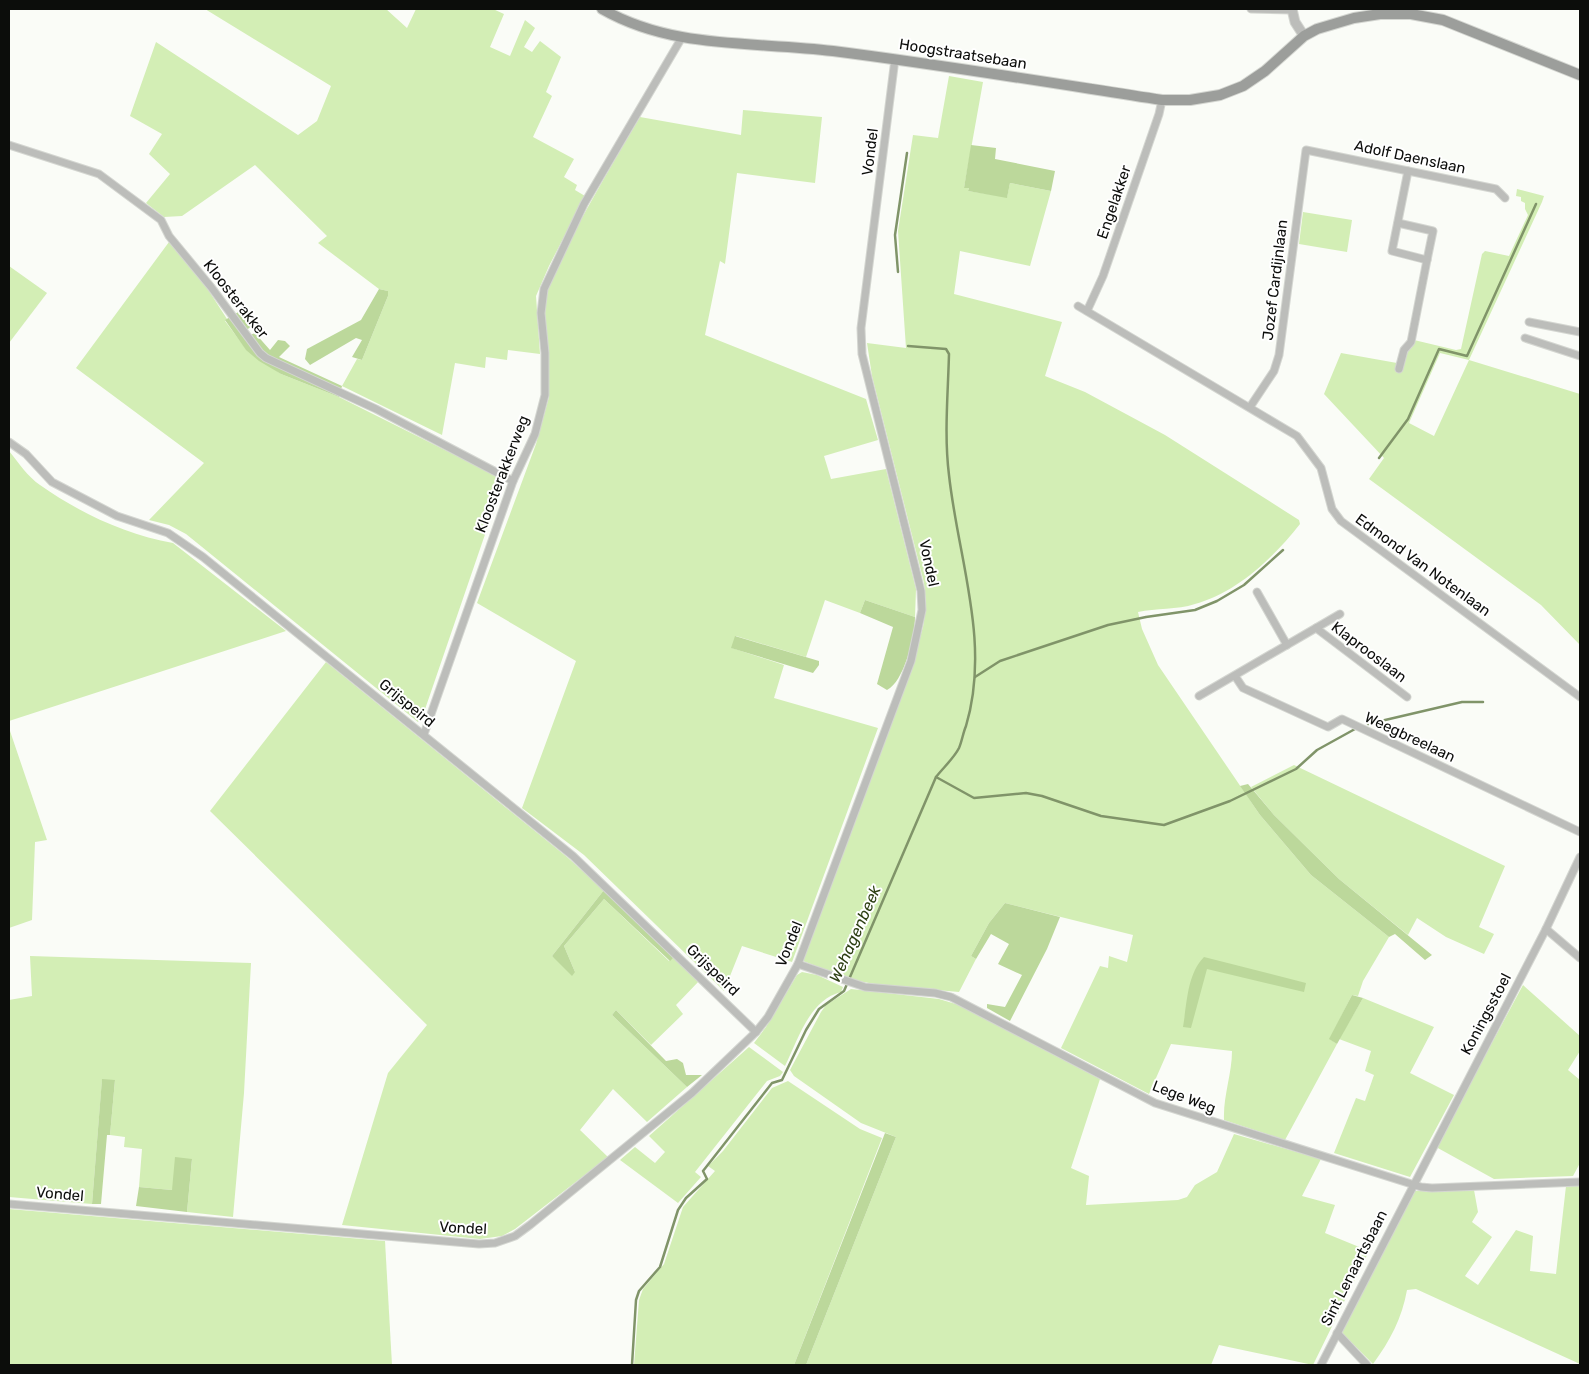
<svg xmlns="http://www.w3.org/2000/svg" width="1589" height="1374" font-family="Rubik,sans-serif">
  <rect width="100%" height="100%" fill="#fafcf7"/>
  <g fill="#d3eeb5" fill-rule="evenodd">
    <polygon points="205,9 386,9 407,28 416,9 493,9 504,14 490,47 510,56 525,20 535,28 524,47 532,52 540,41 561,57 546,92 552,96 533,137 574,159 564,177 577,185 575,190 585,196 549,266 536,296 540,354 508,350 507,360 486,357 485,368 455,363 442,435 342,386 357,359 362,360 388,296 388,291 379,289 318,243 327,236 255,165 182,216 164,217 146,203 170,174 149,154 162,134 130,116 156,42 298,135 317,121 331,86"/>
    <path d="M949,76L983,82L964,188H969L968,191L1007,197L1010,183L1051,191L1030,266L960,251L954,294L1062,322L1045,376L1085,392L1165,435L1299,520L1300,524C1274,557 1237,593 1195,604C1177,610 1156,608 1138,612L1142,629L1158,665L1260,815L1311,875L1389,937L1363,981L1358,996L1352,995L1330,1039L1337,1044L1285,1140L1224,1120C1223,1096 1232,1074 1232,1051L1171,1044L1149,1094L1061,1048L1100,966L1108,968L1109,956L1127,962L1133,935L1005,903L989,923L971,956L976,959L959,992L880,985L853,980L803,961L906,685L923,627L926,607L924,583L872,376L867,343L906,348L898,231L913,135L938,138Z"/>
    <path d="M743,110L822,117L815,183L737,173L725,264L720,261L705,335L866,399L878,440L824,456L831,479L886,469L916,589L915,617L865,600L860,613L825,600L806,657L736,636L732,648L784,665L774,698L878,728L792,962L742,946L724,991L584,855L522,808L576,661L477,603L536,444L549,397V369L544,305C547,281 560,259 571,238C593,197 616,157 640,117L741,135Z"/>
    <path d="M1517,189L1544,196L1542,202L1469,360L1580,394V645L1541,605L1369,479L1384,458L1324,394L1341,353L1397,363L1396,370L1402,371L1405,356L1414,340L1456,350L1461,349L1482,254L1485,251L1509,256L1528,215L1525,209V203L1521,201V197L1516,196ZM1440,353L1469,360L1434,436L1409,423Z"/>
    <polygon points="1303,212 1352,220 1347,252 1299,244"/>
    <polygon points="169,242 207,288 227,319 225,321 246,349 281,374 339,397 499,477 503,482 422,718 418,722 186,534 169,525 149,520 204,463 76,368"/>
    <polygon points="9,266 47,293 9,343"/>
    <path d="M9,451C18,462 28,477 40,485C78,512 126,535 173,543L286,631L9,721Z"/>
    <polygon points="326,662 567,857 604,890 552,956 575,972 564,946 604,899 669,961 675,956 700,980 676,1005 683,1014 651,1045 616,1010 612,1015 687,1087 647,1122 613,1089 580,1130 608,1157 515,1229 502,1236 480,1239 342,1225 388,1073 427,1025 210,811"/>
    <polygon points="9,728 47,840 35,842 32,920 9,928"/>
    <polygon points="1294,765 1505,866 1479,927 1494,934 1484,954 1446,937 1417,918 1408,935 1339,879 1274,815 1251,787"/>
    <polygon points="30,956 251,963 244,1093 233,1217 187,1212 192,1159 172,1190 139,1187 142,1149 124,1147 125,1137 110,1135 115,1080 102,1080 92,1204 9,1197 9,1000 32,996"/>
    <path d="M802,972L817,975L843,987L841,992C809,1000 798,1040 785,1066L754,1043L766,1027L797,975Z"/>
    <polygon points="1523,985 1580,1036 1580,1051 1568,1070 1580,1080 1580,1163 1573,1176 1494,1179 1436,1147"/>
    <polygon points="851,989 939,999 959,1005 1100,1079 1071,1168 1089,1176 1086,1205 1178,1200 1187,1197 1195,1185 1217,1172 1234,1134 1321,1159 1302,1196 1335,1205 1325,1233 1369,1251 1313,1365 1219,1345 1211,1365 806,1365 896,1137 861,1123 794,1076 790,1070 821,1012 826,1005"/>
    <polygon points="1363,998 1434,1027 1410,1073 1454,1095 1410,1177 1334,1153 1356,1098 1365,1101 1374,1075 1365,1071 1371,1051 1339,1039"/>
    <polygon points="749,1047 783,1072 780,1076 767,1081 695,1172 701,1177 678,1203 620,1160 635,1147 655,1163 665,1152 649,1136"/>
    <polygon points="788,1081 860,1129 882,1138 794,1365 634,1365 639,1300 643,1289 664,1264 683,1207 715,1171 708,1166 723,1151 772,1088"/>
    <path d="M1580,1185V1364L1416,1289L1407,1290C1402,1318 1390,1341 1373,1364L1341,1332L1413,1191L1474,1190L1478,1212L1472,1222L1492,1237L1465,1276L1478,1285L1516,1230L1533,1236L1530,1271L1556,1274L1566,1186Z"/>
    <polygon points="9,1209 385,1241 392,1365 9,1365"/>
  </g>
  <g fill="#bcd89b">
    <polygon points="971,145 996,148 995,159 1055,171 1051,191 1010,183 1007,198 968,191 969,188 964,188"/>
    <polygon points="379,289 388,291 388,296 362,360 352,357 362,340 356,338 310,365 305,359 307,349 361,320"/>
    <polygon points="240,311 251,327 246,330 250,335 255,333 270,350 278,340 285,341 290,346 279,357 342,386 339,397 281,374 259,361 246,350 225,320"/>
    <path d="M865,600L915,617C915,636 904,682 887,690L877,684L893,627L860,613Z"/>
    <polygon points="735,636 819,661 819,665 813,673 731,648"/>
    <polygon points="1248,784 1274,815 1339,879 1432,955 1425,960 1395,934 1389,937 1311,875 1260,815 1240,786"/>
    <polygon points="604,890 675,956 670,961 604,899 564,946 575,972 572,976 552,956"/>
    <polygon points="1005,903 1060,917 1047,949 1010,1021 987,1008 987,1004 1005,1007 1022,975 998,964 1009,944 991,934 976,959 971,956 989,923"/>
    <path d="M1204,957L1306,983L1304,992L1207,969L1191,1028L1183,1027C1187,1004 1187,974 1204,957Z"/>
    <polygon points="1352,995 1363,998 1337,1044 1329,1039"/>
    <polygon points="616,1010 666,1061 677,1059 683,1063 686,1075 702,1075 687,1087 612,1015"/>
    <polygon points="102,1079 115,1080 110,1135 107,1135 101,1204 92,1204"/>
    <polygon points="885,1133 896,1137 806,1365 794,1365"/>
    <polygon points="175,1157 192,1159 187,1212 136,1206 139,1187 172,1190"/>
  </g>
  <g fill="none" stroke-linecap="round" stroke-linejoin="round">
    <g stroke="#809469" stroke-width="2.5">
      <polyline points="898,272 895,235 907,153"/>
      <polyline points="1379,458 1408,419 1439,349 1467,356 1536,204"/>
      <polyline points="975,677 1000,661 1108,625 1146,617 1195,610 1217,601 1244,585 1283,550"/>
      <polyline points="1368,724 1462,702 1483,702"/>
      <polyline points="936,777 974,798 1026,793 1042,796 1101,816 1164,825 1230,801 1296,769 1317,750 1355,729"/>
      <path d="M632,1365L636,1300L639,1291L660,1267L678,1210L686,1198L707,1179L703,1171L772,1083L782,1080L806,1030L819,1009L844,991L936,777C943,768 954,758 959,748C962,741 963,733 966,726C991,642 958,559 949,475C944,435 948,394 949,354L946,349L908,346"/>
    </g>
    <defs>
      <g id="minor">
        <polyline points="1251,9 1292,10"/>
        <polyline points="9,145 99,174 161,220 169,236 211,287 260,353 266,358 376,409 513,481"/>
        <polyline points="1398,223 1433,231 1427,260"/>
        <polyline points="1078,306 1297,436 1321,468 1332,509 1341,521 1580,697"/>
        <polyline points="1087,311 1103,276 1159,114 1162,100"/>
        <polyline points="1529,322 1580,332"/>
        <polyline points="1525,338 1580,356"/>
        <polyline points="1399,369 1404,350 1411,342 1427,260 1392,251 1408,171"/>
        <polyline points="1250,407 1274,371 1279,355 1306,150 1496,189 1505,198"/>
        <polyline points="9,442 26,454 52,482 117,516 168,533 203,557 573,856 756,1032"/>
        <polyline points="1257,592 1287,645"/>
        <polyline points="1316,628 1407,697"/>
        <polyline points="1235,676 1243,688 1328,727 1342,719 1580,832"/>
        <polyline points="1199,696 1340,614"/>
        <polyline points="424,734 513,481 535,434 545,395 545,353 541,313 544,289 584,204 681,39"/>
        <polyline points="1546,929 1580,958"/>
        <polyline points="798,964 865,987 935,993 951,997 1155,1103 1421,1187 1432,1188 1580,1182"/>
        <polyline points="9,1204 479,1244 495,1243 515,1236 530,1225 692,1093 756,1032 768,1017 798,964 911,661 922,610 921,591 862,354 861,328 895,59"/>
        <polyline points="1337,1333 1367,1365"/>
        <polyline points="1321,1365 1546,929 1580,857"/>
      </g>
      <polyline id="tertiary" points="1292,9 1295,22 1304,36"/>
      <path id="secondary" d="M602,9C674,50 753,41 833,51C943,65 1052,83 1162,100H1190L1220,95L1243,86L1265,71L1304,36L1317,29L1354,18L1380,14H1411L1443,20L1580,75"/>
    </defs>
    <use href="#minor" stroke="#d4d6d1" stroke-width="9"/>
    <use href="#tertiary" stroke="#d4d6d1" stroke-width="11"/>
    <use href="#secondary" stroke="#d4d6d1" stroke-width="12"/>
    <use href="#minor" stroke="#bcbdba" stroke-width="7"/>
    <use href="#tertiary" stroke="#bcbdba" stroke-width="9"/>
    <use href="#secondary" stroke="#9c9e9b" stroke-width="10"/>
  </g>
  <g text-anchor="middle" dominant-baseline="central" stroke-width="4" stroke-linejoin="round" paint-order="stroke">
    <g font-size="15" fill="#0c0d0b" stroke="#fff">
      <text transform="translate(963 54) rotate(9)">Hoogstraatsebaan</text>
      <text transform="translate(870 152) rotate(-83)">Vondel</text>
      <text transform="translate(1410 157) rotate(12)">Adolf Daenslaan</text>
      <text transform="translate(1114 202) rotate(-71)">Engelakker</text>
      <text transform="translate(1275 280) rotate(-83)">Jozef Cardijnlaan</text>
      <text transform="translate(236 299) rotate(52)">Kloosterakker</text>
      <text transform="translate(502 474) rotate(-69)">Kloosterakkerweg</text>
      <text transform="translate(929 563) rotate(78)">Vondel</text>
      <text transform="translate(1423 565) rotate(36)">Edmond Van Notenlaan</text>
      <text transform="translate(1369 652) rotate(37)">Klaprooslaan</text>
      <text transform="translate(407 703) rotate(39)">Grijspeird</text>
      <text transform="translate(1410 737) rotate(25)">Weegbreelaan</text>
      <text transform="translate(789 944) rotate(-68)">Vondel</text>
      <text transform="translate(713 970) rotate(44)">Grijspeird</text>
      <text transform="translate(1486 1014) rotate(-62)">Koningsstoel</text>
      <text transform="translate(1184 1097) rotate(21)">Lege Weg</text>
      <text transform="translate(60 1194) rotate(5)">Vondel</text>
      <text transform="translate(463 1228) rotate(3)">Vondel</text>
      <text transform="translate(1354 1268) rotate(-63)">Sint Lenaartsbaan</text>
    </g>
    <g font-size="16" font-style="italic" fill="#2e4014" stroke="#fff">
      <text transform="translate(855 934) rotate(-66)">Wehagenbeek</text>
    </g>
  </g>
  <rect width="1589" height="1374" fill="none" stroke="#0c0d0b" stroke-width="20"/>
</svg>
